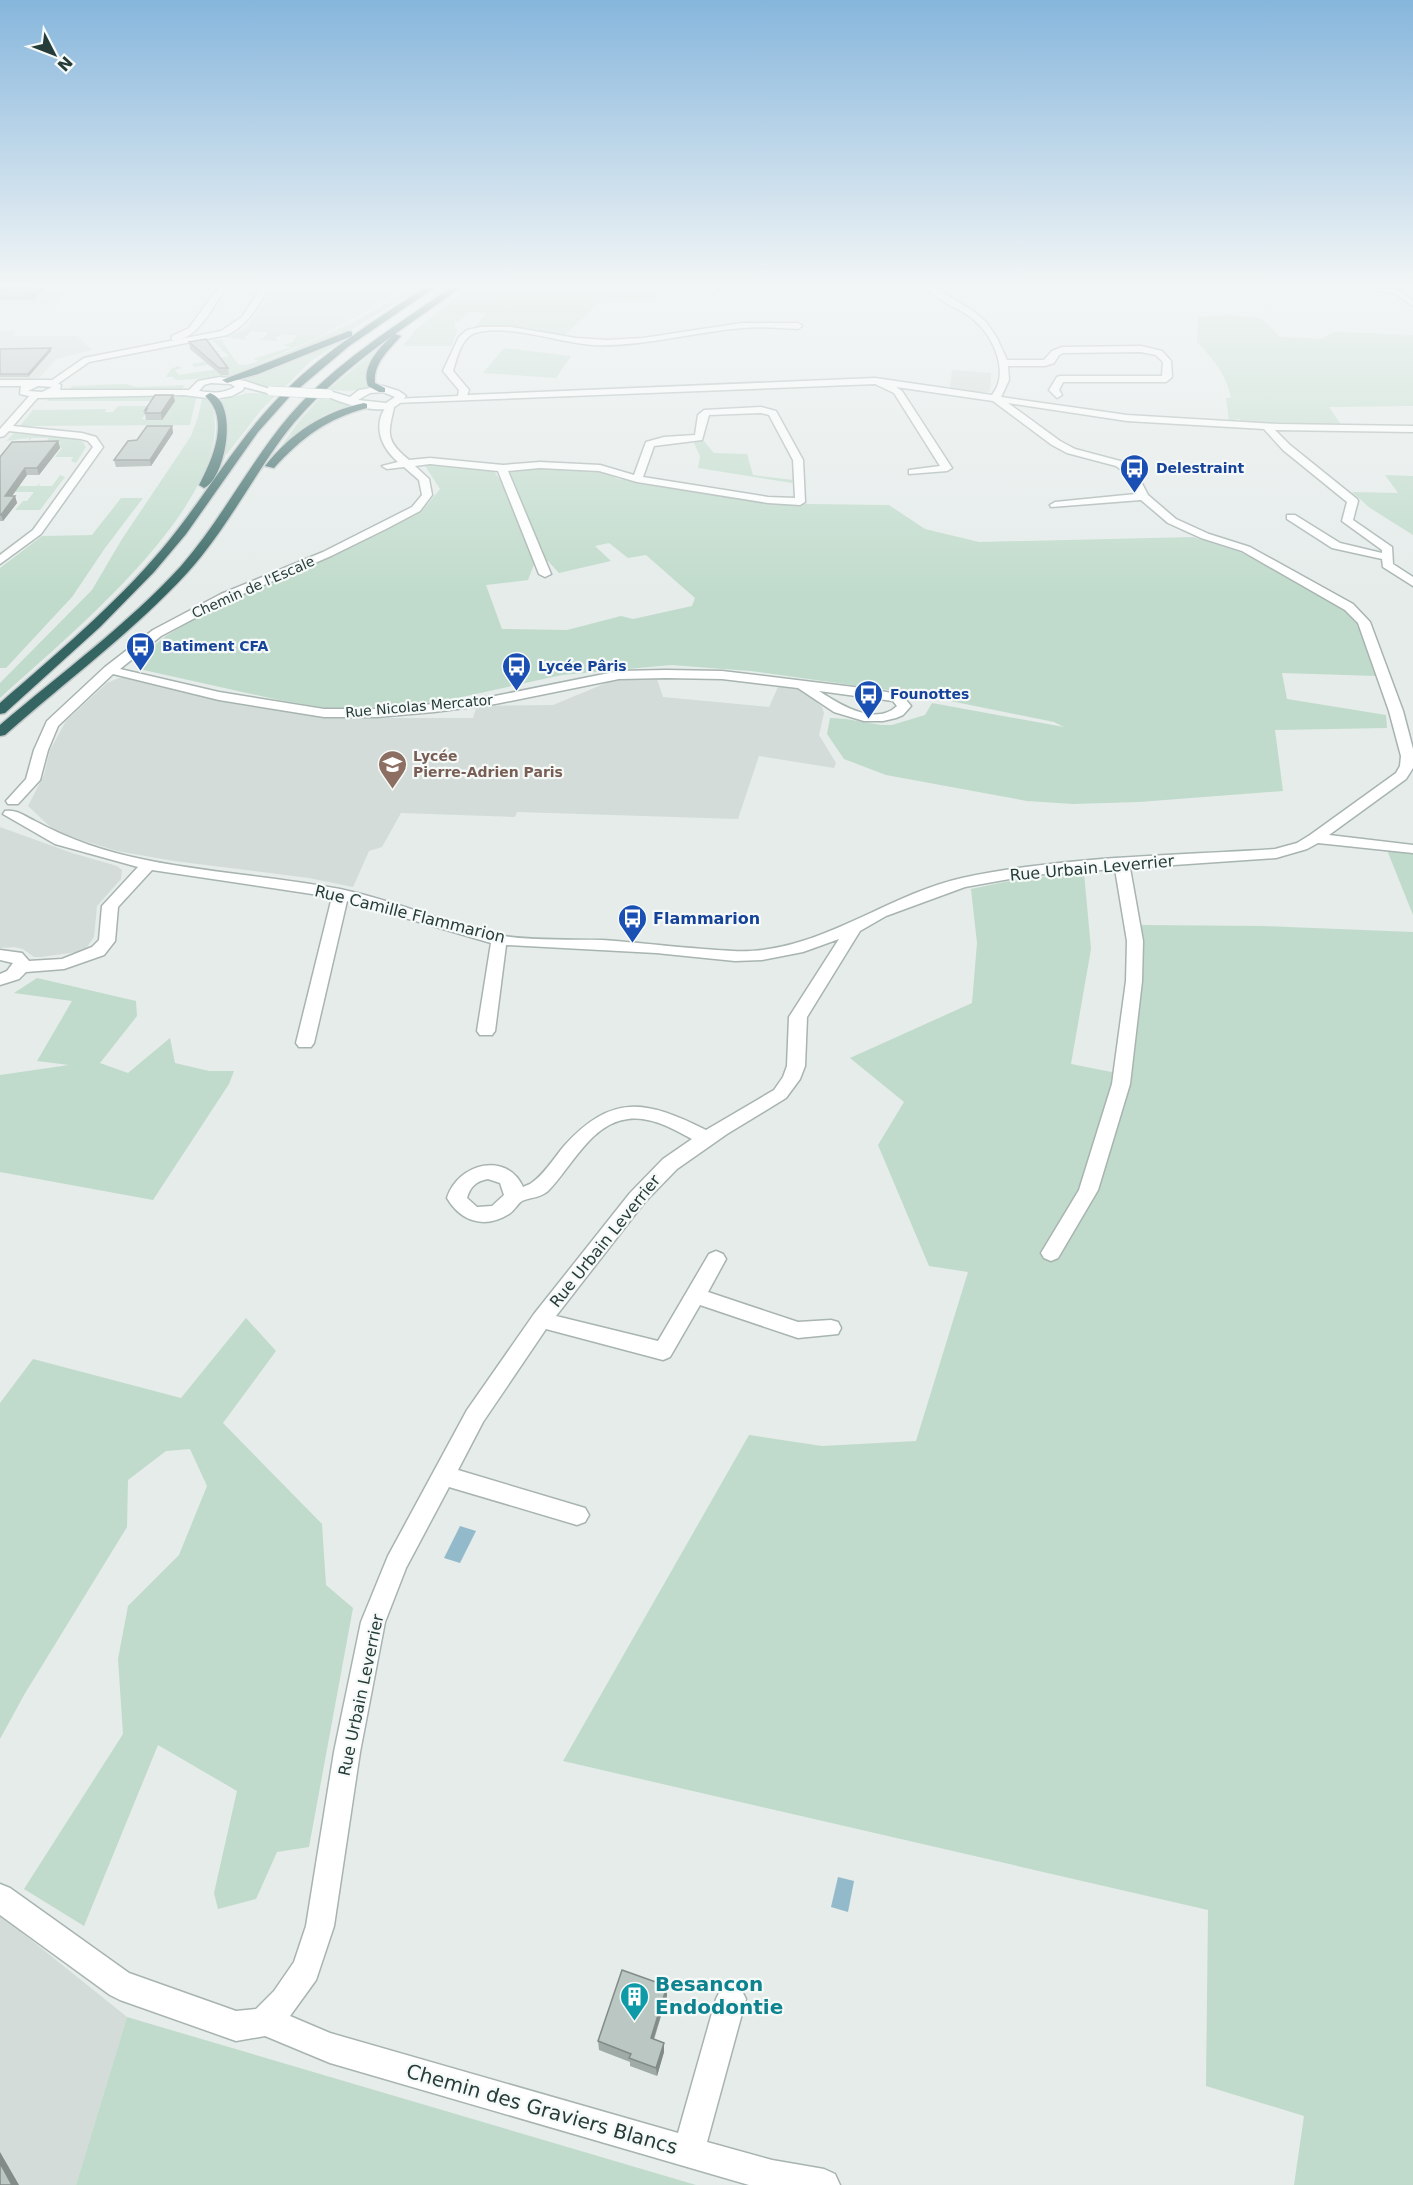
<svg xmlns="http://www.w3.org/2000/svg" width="1413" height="2185" font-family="'DejaVu Sans',sans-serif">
  <rect width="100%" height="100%" fill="#e5ecea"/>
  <g fill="#d3dcd9">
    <polygon points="0,288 72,288 53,305 0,305"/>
    <polygon points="274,288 408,288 321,336 246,329"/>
    <polygon points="0,331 16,331 12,336 78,336 92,350 56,359 38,379 0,380"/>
    <polygon points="952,370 991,373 990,391 981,393 950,388"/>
    <polygon points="119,678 129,678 217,700 349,718 473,718 477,706 553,705 611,681 639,678 657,679 663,697 769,707 778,687 797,689 811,696 822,707 824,713 819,735 836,763 834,768 759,756 738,819 517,812 515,817 401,813 382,847 369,851 353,887 309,878 174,861 117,851 56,832 28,806 44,775 50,750 66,721 107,683"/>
    <polygon points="0,827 72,853 117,866 122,870 121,879 97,906 94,937 87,947 77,952 41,957 34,957 23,949 14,947 0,948"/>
    <polygon points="0,1915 127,2017 76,2185 0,2185"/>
  </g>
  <g fill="#c0dbcb">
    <polygon points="412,288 420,288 351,330 245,371 354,322"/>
    <polygon points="468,288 656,288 656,299 601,301 564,336 475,327 487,313 470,312 454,324 457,331 452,346 403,346 416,329"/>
    <path d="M1229,315L1262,319L1280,337L1322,339L1333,332L1413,335V406L1329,407L1342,426L1245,423L1239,419L1229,421L1226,398H1231C1227,375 1213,359 1197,342L1198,317Z"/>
    <polygon points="246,329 321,336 229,377 176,380 173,377 166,377 171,369 178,366 182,368 175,370 179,375 224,368 220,363 194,367 192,364 229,356 223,351 207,353 223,350 212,340 224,340 222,341 238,364 246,365 259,361 253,359 291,347 282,345 291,343 298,335 280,334 275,339 279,341 256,340 262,339 269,332 251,331 244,338 248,340 226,337"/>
    <polygon points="348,338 311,361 284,388 257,386 242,379"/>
    <polygon points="382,345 384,345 367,370 365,383 369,388 351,391 328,390"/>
    <polygon points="504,348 571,356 556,378 483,373"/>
    <polygon points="126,384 137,387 185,385 180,391 67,392 72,386"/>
    <polygon points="248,393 277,394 262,409 227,454 224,454 227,428 221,400"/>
    <polygon points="184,396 196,398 190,425 20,426 33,410 106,409 105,412 113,412 118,406 151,406 142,419 162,420 174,401 47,401 48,399 41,399 46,397"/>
    <polygon points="322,396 342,399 351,407 338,409 322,416 279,449 300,420"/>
    <path d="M202,399L208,400L216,408L213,409C235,502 63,640 0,698V683L92,590L122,539L191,436L198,417Z"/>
    <polygon points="14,433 76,439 83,442 86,447 76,463 71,461 73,457 55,457 62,448 54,447 52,444 54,441 47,441 48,438 32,438 29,441 29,438 6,441"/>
    <polygon points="693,441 704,441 714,453 747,454 753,475 793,480 792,483 698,468 700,456"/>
    <path d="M435,464L493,470L505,486L535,562L528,580L486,585L502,629L567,630L621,616L633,619L692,606L695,598L646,555L628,558L609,543L595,546L611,561L559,573L548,561H544L507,475C518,463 583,467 600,471C606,472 612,476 618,479L761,500L808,504L889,505L925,529L979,542L1193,537L1252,556L1342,607L1357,623L1377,676L1282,673L1287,699L1386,715L1387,728L1275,730L1283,791L1139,802L1073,804L1027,801L886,775L844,759L827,734L830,718L846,719L881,725H892L925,715L932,703L1064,727L1054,722L916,694L751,671L671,665L562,675L430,704L332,709L279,700L139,669L135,666L139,658L166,636L195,618L230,599L377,535L422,511L440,489L425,466Z"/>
    <polygon points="60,475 65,477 40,510 15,510 23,501 27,501 34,492 0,492 20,483 20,486 37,486 40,483 39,486 52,486"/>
    <polygon points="1385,475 1413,476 1413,535 1370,508 1352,492 1398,493"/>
    <polygon points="121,498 143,498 105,548 72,597 6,668 0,668 0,568 42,536 92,535"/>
    <polygon points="1385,845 1413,847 1413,915"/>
    <polygon points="1084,873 1091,949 1071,1064 1132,1076 1141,996 1142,925 1262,926 1413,932 1413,2185 1294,2185 1304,2116 1206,2086 1208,1910 563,1761 749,1435 822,1446 916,1441 968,1272 929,1266 878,1145 904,1102 850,1058 972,1003 977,943 971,889 1019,879"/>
    <polygon points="37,978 136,1001 137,1016 100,1063 128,1073 170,1038 175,1063 209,1071 234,1071 229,1084 153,1200 0,1172 0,1075 69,1065 37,1061 72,1001 14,993"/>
    <polygon points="246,1318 276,1351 223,1423 322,1524 326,1585 353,1608 309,1847 277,1852 256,1899 218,1909 214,1893 237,1791 158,1745 84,1926 24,1889 123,1734 118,1659 128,1606 179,1555 207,1486 190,1449 166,1451 128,1480 127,1527 24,1695 0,1739 0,1403 33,1359 181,1398"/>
    <polygon points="127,2017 696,2185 76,2185"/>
  </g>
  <g fill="#93baca">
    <polygon points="460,1526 476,1531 460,1563 444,1558"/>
    <polygon points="838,1877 854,1881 848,1912 831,1907"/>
  </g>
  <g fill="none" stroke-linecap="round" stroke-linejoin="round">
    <defs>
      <g id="street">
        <path d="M218,288H226C213,306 197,342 172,340V336L189,328Z"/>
        <path d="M261,288H269C257,307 248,325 227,335L89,362L56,385L48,383L84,358L221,331L242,317Z"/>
        <polygon points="711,288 719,288 714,293 710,291"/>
        <path d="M927,288H936L973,311L986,322L997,338L1007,360H1044L1052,351L1062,347L1141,346L1162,351L1171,361L1172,377L1166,382H1063L1059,390L1062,395L1057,398L1049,390L1057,377L1060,376H1162L1163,362L1156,355L1141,352L1063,353L1059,355L1054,363L1045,366H1008L1009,380L1001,397L1127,415L1278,424L1413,426V432L1275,430L1290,445L1357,499L1358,501L1353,520L1392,547L1393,564L1413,577V586L1383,567L1382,559L1332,548L1287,519V515H1295L1340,543L1382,553V550L1342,521L1347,502L1283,450L1264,429L1127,421L1008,403L1060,441L1075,449L1124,462L1135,470L1148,495L1176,519L1209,534L1250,547L1353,604L1370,622L1403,711L1413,749V768L1406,779L1329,835L1413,845V853L1318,843L1307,849L1276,858L1130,868L1143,941L1142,981L1130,1084L1098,1190L1058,1258L1051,1261L1044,1258L1041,1253L1079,1190L1112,1084L1126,981L1127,941L1115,869L1032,875L965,887L886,916L860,931L807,1017L805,1066L800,1079L786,1098L727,1134L677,1169L644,1203L556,1316L658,1341L709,1254L716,1251L723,1254L726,1259L708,1292L798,1322L831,1320L838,1322L841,1328L838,1334L798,1338L700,1305L670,1357L663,1360L546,1329L483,1422L458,1470L585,1508L589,1515L585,1522L577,1525L449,1487L406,1568L385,1622L360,1752L334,1926L316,1980L290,2016L330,2033L678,2133L716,1999L721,1989L731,1984L741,1989L746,1999L707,2142L772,2160L824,2169L835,2174L840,2185H749L330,2063L265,2036L236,2041L120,2000L110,1995L0,1915V1884L10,1888L129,1973L236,2011L256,2009L274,1991L294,1962L306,1926L334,1752L361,1622L388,1556L467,1410L534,1314L630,1193L663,1159L692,1139C673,1129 651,1116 628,1119C591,1123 571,1168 548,1191C540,1198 531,1197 522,1201C517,1204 515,1210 509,1214C485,1229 461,1222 447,1198C458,1163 507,1151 523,1187L530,1184C543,1176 554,1158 564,1146C612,1093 646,1100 706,1130L774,1090L783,1077L787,1066L789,1017L839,939L803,952L762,960L735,961L656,953L506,945L495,1031L492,1035H480L477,1031L491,943L347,901L314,1043L311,1047H299L296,1043L332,897L152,870L118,907L115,941L104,955L64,969L26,972L19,979L0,985V974L7,971L13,963L0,960V950L22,953L29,961L62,959L92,947L99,940L102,906L138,867L55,844L3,814L5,811C16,809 25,816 35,821C70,840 106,852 146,860C210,873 276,877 340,889C394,900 444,923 498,935C528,941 571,939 602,940C646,943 690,949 733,951C817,955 883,896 962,878C1064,856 1171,856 1275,849L1297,843L1310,835L1396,773L1400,766L1401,756L1389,711L1358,623L1345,610L1242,551L1201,538L1168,523L1141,500L1051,507L1050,505L1055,502L1136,494L1127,474L1116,466L1067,453L1052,445L993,401L896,387L902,391L952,468L947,471L909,474V470L940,466L894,393L875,384L395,403C389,432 383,439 409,460L430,458L503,465L540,462L600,465L634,475L646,442L664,437L695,435L698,415L704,410L761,407L776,411L803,460L805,502L800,505L768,503L637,482L599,471L540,468L508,471L551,574L545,577L539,574L498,471L430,464L415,466L429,479L432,495L420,511L386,529L331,556L229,600L161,636L120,669L219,692L324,709H377L434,704L495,696L619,671L666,670L722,671L870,689L902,695L911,706L903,715L896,718L883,721H864L834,712L798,688L722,679L666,678L619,679L495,704L434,712L377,717H324L219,700L113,674L58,726L48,750L40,780L18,804H8L6,801L26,779L34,750L47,721L105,667L153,630L221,594L323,552L412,507L422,495L419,480L404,467L387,469L382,466L398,462C376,443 372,416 394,399L458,396L459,390L443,371L459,337L467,330L481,327H511L576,338L607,340L643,338L742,323H798L802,326L798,329C780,328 761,326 743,328C693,332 644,347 593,345C560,343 506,323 475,333C461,338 457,358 453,371L469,390L467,395L875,378L992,395C1010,373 994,337 974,320C960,307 940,304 927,288ZM761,413L769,415L793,460L795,498L768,497L643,477L654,446L702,440L709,415ZM819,691L893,701L897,706C875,727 839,704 819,691ZM488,1179L500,1183L504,1195L492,1206L477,1207L467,1198C470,1187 476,1181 488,1179Z"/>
        <polygon points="1354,288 1396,289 1413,300 1413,306 1394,293"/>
        <polygon points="35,392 40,395 13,426 82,433 96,437 103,447 41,534 0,564 0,555 33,530 93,447 88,441 81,439 9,431 4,436 0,437 0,429 32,393"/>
      </g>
      <g id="secondary">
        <path d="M220,377L245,381L276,391L271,394L244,387L243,390L232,396L214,399L184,395L37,398L20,394L21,386H0V380H52L61,385L60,390H189L198,381ZM211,383L231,384L235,387C223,394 212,393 199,391L204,385ZM38,386L52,387L42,392L28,391Z"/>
        <path d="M383,386L399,391L406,396C401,402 398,406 391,408C375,413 337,403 324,394L329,391L350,397L359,390ZM383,392L395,397L386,403L358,400L370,393Z"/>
      </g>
      <g id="highway">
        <path d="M424,288H434L349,346L291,395L258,432L186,534L154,572L100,627L5,713L0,714V703C56,654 114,606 162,549C205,498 237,438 285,391C326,350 376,320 424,288Z"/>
        <path d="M450,288H460L395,334L401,336C390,349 373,363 375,383L385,388V392H379L368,386C361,367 379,348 392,336C351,366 313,397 282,438C250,482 225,531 188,572C133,632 66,681 5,735L0,736V725C61,673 127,625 181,566C222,519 250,462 290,415C335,363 394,327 450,288Z"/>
        <polygon points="349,331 352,332 352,336 258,374 227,383 222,380"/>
        <path d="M210,393C240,403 225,480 204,488L199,485C212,460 231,419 205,396Z"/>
        <path d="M364,403L367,404V408C328,418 301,438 274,468L265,466C291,433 323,412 364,403Z"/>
      </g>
    </defs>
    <use href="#street" stroke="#a8b4b1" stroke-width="3"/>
    <use href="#secondary" stroke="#a1b4b0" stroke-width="3"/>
    <use href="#highway" stroke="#c2c8c8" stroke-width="3"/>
    <use href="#street" fill="#fff" fill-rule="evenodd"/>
    <use href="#secondary" fill="#fff" fill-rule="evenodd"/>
    <use href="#highway" fill="#356562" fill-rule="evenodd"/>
    <defs>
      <polyline id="secondary-bridge" points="271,391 329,394"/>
    </defs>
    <use href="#secondary-bridge" stroke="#a1b4b0" stroke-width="10" stroke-linecap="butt"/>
    <use href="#secondary-bridge" stroke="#fff" stroke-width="9"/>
  </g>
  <g fill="#a0aba8">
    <polygon points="0,288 45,288 33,300 0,300"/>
    <polygon points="189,342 228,368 229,375 221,375 190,349"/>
    <polygon points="0,349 51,351 28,377 0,377"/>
    <polygon points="173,395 175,401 162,420 146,420 145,413 146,412 145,410"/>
    <polygon points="172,426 173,433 151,466 116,467 114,460 137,440"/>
    <polygon points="58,441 60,448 39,475 27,475 12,496 15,496 17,503 3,521 0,521 0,457"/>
    <polygon points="667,1986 667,1996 654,2040 664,2043 664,2052 657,2076 630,2066 630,2062 599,2050 598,2041"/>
  </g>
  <g fill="#828b88">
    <polygon points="34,288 45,288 33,300 31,291"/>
    <polygon points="51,348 51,351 28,377 28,374"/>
    <polygon points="173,395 175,401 162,420 161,413"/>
    <polygon points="172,426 173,433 151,466 150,460"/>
    <polygon points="58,441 60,448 39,475 37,468"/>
    <polygon points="25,468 27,475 7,503 5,496"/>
    <polygon points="15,496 17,503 3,521 1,515"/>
    <polygon points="667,1986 667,1996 651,2047 651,2038"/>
    <polygon points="664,2043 664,2052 657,2076 656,2068"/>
    <polygon points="0,2152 19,2185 12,2185 0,2163"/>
  </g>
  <g fill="#bac7c3" stroke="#828b88" stroke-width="1.5">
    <polygon points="0,288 34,288 31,291 0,291"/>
    <polygon points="206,339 228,368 219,368 189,342"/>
    <polygon points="51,348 28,374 0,374 0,349"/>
    <polygon points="155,395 173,395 161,413 145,413 147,409 145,410"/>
    <polygon points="147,426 172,426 150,460 114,460 128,441 137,440"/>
    <polygon points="58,441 37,468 25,468 5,496 15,496 1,515 0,515 0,457 12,442"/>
    <polygon points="622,1970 667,1986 651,2038 664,2043 656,2068 629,2058 631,2054 598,2041"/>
    <polygon points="0,2163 12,2185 0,2185"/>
  </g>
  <linearGradient id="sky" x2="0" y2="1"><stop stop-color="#86b6dc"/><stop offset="0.48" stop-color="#f3f6f6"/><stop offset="1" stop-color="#f3f6f6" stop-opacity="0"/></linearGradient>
  <rect width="1413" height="594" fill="url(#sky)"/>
  <defs>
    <symbol id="bus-pin" viewBox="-11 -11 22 30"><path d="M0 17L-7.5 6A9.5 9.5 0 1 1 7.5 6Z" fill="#1a4fb4" stroke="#f5f9f7"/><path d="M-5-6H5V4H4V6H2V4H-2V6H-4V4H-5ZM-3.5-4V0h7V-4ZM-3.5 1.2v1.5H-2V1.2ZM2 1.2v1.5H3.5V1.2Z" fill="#fff"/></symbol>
    <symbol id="school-pin" viewBox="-11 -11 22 30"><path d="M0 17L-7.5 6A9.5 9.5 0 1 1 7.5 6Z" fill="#8d6e63" stroke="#f5f9f7"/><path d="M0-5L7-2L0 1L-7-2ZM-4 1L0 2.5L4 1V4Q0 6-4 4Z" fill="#fff"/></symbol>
    <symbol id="building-pin" viewBox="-11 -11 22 30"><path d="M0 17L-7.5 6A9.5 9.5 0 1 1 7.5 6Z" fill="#0f9aa8" stroke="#f5f9f7"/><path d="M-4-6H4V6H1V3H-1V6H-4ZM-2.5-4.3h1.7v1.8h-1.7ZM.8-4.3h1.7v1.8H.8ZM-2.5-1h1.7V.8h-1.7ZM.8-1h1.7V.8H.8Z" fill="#fff"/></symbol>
  </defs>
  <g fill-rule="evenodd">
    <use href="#bus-pin" x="1118" y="452" width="33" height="45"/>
    <use href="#bus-pin" x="124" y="630" width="33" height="45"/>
    <use href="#bus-pin" x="500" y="650" width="33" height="45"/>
    <use href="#bus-pin" x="852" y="678" width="33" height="45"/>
    <use href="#school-pin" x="376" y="748" width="33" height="45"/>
    <use href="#bus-pin" x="616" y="902" width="33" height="45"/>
    <use href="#building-pin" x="618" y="1980" width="33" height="45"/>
  </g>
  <g text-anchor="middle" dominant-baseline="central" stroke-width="4.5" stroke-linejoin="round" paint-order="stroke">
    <g font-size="14" font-weight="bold" fill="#164399" stroke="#f5f9f7" text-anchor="start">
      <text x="1156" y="468">Delestraint</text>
      <text x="162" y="646">Batiment CFA</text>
      <text x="538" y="666">Lycée Pâris</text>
      <text x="890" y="694">Founottes</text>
    </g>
    <g font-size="14" fill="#263c39" stroke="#f5f9f7">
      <text transform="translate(253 587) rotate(-24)">Chemin de l'Escale</text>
      <text transform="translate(419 706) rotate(-5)">Rue Nicolas Mercator</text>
    </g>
    <g font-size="14" font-weight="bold" fill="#785e54" stroke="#f5f9f7" text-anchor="start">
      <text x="413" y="756">Lycée<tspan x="413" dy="16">Pierre-Adrien Paris</tspan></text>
    </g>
    <g font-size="16" fill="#263c39" stroke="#f5f9f7">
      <text transform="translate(1092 868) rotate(-5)">Rue Urbain Leverrier</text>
      <text transform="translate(410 914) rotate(14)">Rue Camille Flammarion</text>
      <text transform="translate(605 1241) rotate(-51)">Rue Urbain Leverrier</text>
      <text transform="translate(361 1695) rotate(-78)">Rue Urbain Leverrier</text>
    </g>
    <g font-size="16" font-weight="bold" fill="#164399" stroke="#f5f9f7" text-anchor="start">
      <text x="653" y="918">Flammarion</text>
    </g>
    <g font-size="20" font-weight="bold" fill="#0d838f" stroke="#f5f9f7" text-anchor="start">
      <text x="655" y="1984">Besancon<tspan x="655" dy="23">Endodontie</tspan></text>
    </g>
    <g font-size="20" fill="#263c39" stroke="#f5f9f7">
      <text transform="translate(542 2109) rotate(16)">Chemin des Graviers Blancs</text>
    </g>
  </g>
  <g transform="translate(54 54) rotate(132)" stroke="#f5f9f7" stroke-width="4.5" paint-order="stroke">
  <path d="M0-4.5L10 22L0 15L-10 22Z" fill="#263c39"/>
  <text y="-9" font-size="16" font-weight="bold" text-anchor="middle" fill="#263c39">N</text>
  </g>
</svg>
